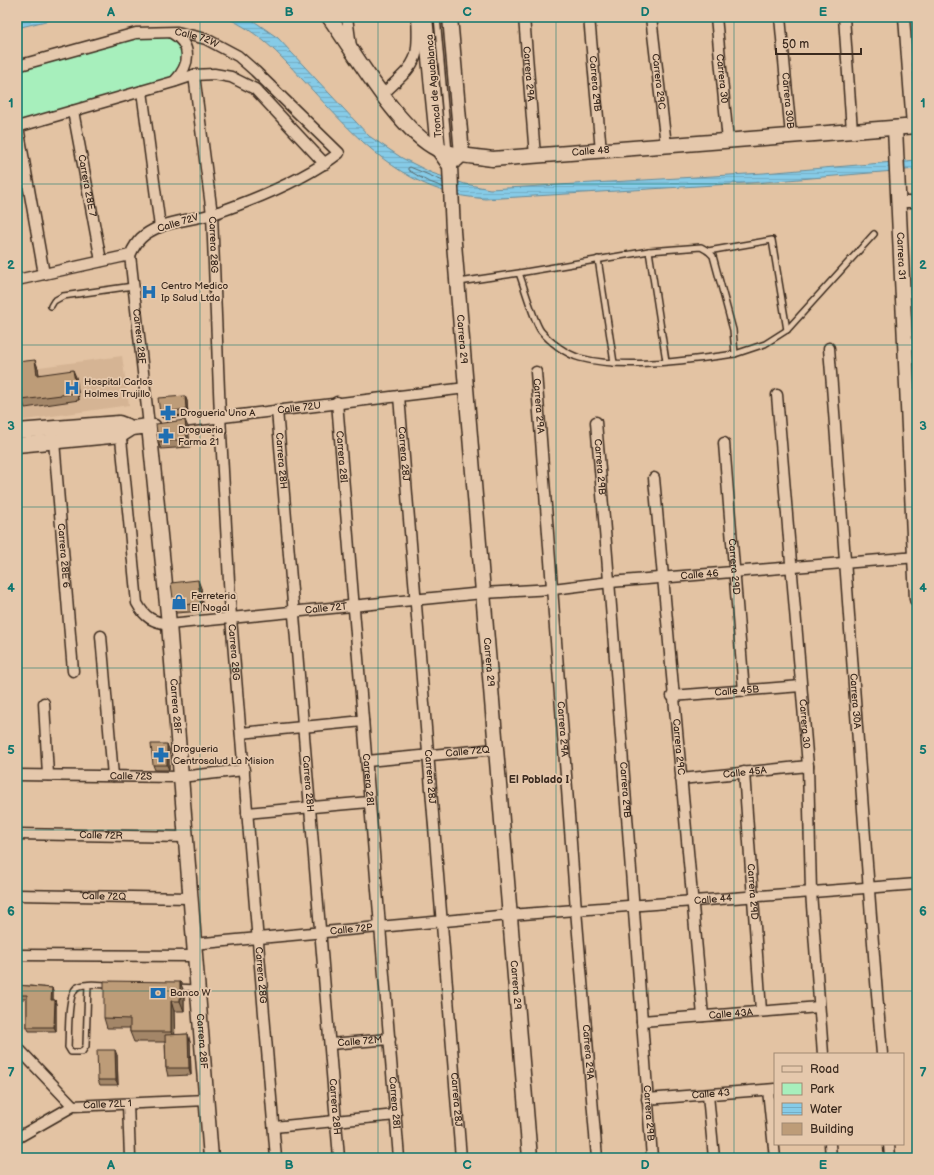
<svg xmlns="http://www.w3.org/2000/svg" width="934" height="1175" font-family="'Balsamiq Sans',sans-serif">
  <defs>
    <pattern id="water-rules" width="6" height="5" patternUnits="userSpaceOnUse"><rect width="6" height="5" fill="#86cbe7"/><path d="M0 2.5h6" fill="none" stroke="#75aec6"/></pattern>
  </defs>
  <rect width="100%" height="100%" fill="#e3c3a3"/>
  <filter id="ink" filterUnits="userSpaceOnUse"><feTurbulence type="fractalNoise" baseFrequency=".025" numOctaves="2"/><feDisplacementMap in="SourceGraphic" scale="8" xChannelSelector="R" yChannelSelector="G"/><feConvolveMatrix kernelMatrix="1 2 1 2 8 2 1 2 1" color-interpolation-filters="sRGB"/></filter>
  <g filter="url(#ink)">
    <polygon fill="#d5b494" points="122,356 129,405 18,421 17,370"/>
    <polygon fill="#a7efbc" stroke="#718c6d" points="169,32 184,45 181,74 17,127 17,66 119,38"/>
    <g fill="url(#water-rules)" stroke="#688b97">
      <polygon points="17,17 62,17 17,28"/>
      <path d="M225,17H248L278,38L369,136L402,158L432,173L465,184L490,189L764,173L917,160V169L764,182L485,199C471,197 456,196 443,191C384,172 343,123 302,79C277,52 260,33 225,17Z"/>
    </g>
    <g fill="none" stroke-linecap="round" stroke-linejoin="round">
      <polyline stroke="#596a6e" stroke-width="1" points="443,181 410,167 408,168 408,170 427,181 443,187"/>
      <defs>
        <g id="lane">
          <polyline points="437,17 449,152"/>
          <polyline points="649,251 666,361"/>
          <polyline points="708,251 772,240 787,330"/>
          <polyline points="598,259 614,363"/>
          <path d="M459,282L519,273L649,251L701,247L708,251L713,256L733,330L735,354C689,360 625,370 580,358C566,354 550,342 541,331C534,322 524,286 519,273"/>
          <polyline points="51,306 54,301 63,296 133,286"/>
          <polyline points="735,354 765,344 787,330 874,234"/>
          <path d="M88,985L86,1046L82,1052H71L68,1047C69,1034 67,996 76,988C84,982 101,985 110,985"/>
          <polyline points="176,987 196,988"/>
        </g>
        <g id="street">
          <polyline points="347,17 351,47"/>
          <path id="s1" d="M524,17L535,156"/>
          <path id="s2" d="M589,17L601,151"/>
          <path id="s3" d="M651,17L666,145"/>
          <path id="s4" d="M716,17L728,141"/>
          <path id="s5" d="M780,17L791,136"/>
          <polyline points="844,17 852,131"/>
          <polyline points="904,17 912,126"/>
          <path d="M172,33C193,45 190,65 175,81"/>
          <path id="s6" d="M17,66L136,33L177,32L206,39L238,56L255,71L339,153C304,180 254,200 213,214C196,219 176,220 159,227C143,234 137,240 130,255"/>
          <path id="s7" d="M194,75L212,214L220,416L231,618L276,1158"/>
          <polyline points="142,91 160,227"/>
          <path d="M382,95C415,63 420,65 417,17"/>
          <path id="s8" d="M73,111L101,261"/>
          <polyline points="17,127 173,82 194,75 214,74 231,77 255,89 325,164"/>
          <polyline points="18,127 44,274"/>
          <polyline points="899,202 917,202"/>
          <path id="s9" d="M130,255L149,426L155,425"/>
          <polyline points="17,280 130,255"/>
          <path id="s10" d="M829,348C848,584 862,819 882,1054"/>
          <path id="s11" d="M536,372L576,910L597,1158"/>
          <path id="s12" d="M777,395L808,766L811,892L823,1054"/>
          <path id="s13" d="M399,396L461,1158"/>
          <path id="s14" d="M337,402L399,1158"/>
          <path id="s15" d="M277,410L339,1158"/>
          <path id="s16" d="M596,422C617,667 634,913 652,1158"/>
          <path id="s17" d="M173,423L466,388"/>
          <path id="s18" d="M120,428L137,603C145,618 153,622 169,624L483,593L553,589L610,582L917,557"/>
          <path id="s19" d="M54,441L73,671"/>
          <path id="s20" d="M724,443L744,691"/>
          <path id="s21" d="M654,478L703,1016"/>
          <polyline points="101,636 113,776"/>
          <path id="s22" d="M672,696L801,686"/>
          <polyline points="44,703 48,775"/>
          <polyline points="241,733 363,721"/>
          <path id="s23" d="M367,761L496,749"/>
          <path id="s24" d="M744,772L761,1011"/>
          <path id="s25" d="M17,775L180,777L244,770"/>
          <path id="s26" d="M681,779L808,766"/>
          <polyline points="247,813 369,802"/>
          <path id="s27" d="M17,834L185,837"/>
          <path id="s28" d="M17,895L190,898"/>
          <path id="s29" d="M193,944L510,915L917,884"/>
          <polyline points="17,955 194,956"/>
          <path id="s30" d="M642,1021L819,1007"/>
          <path id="s31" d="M330,1044L390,1039"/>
          <polyline points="17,1047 73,1106"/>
          <polyline points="768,1090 775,1158"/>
          <polyline points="708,1095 714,1158"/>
          <path id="s32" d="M647,1099L775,1089"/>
          <polyline points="128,1104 130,1158"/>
          <polyline points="274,1127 396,1115"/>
          <path id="s33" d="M17,1138L73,1106L207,1100"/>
          <polyline points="830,1144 831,1158"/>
          <polyline points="889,1144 890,1158"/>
        </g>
        <g id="secondary">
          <path id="s34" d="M329,17C356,54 398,130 437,149C453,156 475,156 492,159L917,126"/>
          <path id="s35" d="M425,17L438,149L450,166L453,231L530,1158"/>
          <polyline points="450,17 462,154 456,160"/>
          <path id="s36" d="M895,128L917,599"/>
          <polyline points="17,431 119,423 132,428"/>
          <path id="s37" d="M17,445L121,435L132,428L149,426L169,624L211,1158"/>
        </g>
      </defs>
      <use href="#lane" stroke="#3b2a1e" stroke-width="8"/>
      <use href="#street" stroke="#3b2a1e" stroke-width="13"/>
      <use href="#secondary" stroke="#3b2a1e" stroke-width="17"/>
      <use href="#lane" stroke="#e5c8ac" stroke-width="5"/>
      <use href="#street" stroke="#e5c8ac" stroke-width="10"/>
      <use href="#secondary" stroke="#e5c8ac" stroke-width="14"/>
    </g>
    <g fill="#a38667" stroke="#3b2a1e">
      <polygon points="38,368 39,375 76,377 79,400 25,408 22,400"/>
      <polygon points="185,396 187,401 188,414 162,418 160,413"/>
      <polygon points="188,427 190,447 161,449 158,442"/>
      <polygon points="201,588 204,611 176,613 174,606"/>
      <polygon points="169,749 169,770 155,770 153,765"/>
      <polygon points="180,982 184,992 184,1011 174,1011 174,1035 188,1034 190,1042 191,1075 168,1076 166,1068 165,1042 134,1042 130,1032 130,1028 107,1028 104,1018"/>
      <polygon points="17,985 52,988 53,992 53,1000 55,1000 56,1004 56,1031 29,1031 27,1027 27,999 17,999"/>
      <polygon points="117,1055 118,1085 100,1085 98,1080"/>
    </g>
    <g fill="#846d54" stroke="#3b2a1e">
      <polygon points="35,360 38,368 40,382 37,375"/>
      <polygon points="73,370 76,377 79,400 77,393"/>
      <polygon points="185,396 187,401 188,414 186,409"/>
      <polygon points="185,420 188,427 190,447 187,439"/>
      <polygon points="198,580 201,588 204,611 201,603"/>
      <polygon points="167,744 169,749 169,770 167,765"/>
      <polygon points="180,982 184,992 184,1011 180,1001"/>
      <polygon points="52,988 53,992 53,1004 51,1000"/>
      <polygon points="55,1000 56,1004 56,1031 54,1027"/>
      <polygon points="171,1001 174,1011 175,1042 171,1032"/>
      <polygon points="188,1034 190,1042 191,1075 189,1068"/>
      <polygon points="115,1050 117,1055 118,1085 116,1080"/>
    </g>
    <g fill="#bd9c78" stroke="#3b2a1e">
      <polygon points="35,360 37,375 73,370 77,393 22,400 17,362"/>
      <polygon points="185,396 186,409 160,413 158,398"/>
      <polygon points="185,420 187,439 158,442 156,424"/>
      <polygon points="198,580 201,603 174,606 171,583"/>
      <polygon points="151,744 167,744 167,765 153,765"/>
      <polygon points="104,981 180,982 180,1001 171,1001 171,1032 130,1032 130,1019 104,1018"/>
      <polygon points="17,985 52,988 51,1000 55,1000 54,1027 27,1027 27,995 17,995"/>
      <polygon points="188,1034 189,1068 166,1068 165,1035"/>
      <polygon points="97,1050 115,1050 116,1080 98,1080"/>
    </g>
  </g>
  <path fill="none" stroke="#0f766e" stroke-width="1" stroke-opacity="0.55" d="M200,17V1158M378,17V1158M556,17V1158M734,17V1158M17,184H917M17,345H917M17,507H917M17,668H917M17,830H917M17,991H917"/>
  <defs>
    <symbol id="hospital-bare" viewBox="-9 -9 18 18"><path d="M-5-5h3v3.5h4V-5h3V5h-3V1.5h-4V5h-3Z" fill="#1f6fb2" stroke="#e5c8ac" stroke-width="2.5" paint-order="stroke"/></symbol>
    <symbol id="pharmacy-bare" viewBox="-9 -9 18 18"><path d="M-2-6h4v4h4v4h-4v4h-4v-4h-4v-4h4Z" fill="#1f6fb2" stroke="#e5c8ac" stroke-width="2.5" paint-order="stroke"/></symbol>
    <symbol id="shop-bare" viewBox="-9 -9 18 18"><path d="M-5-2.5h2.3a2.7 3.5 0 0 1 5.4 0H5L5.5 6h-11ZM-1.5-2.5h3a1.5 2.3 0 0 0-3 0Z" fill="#1f6fb2" stroke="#e5c8ac" stroke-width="2.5" paint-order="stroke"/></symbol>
    <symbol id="bank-bare" viewBox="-9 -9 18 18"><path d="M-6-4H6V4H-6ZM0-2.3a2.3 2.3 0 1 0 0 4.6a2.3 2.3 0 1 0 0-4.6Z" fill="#1f6fb2" stroke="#e5c8ac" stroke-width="2.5" paint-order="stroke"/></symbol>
  </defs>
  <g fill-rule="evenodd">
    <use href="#hospital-bare" x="138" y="281" width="22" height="22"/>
    <use href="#hospital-bare" x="61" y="377" width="22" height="22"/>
    <use href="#pharmacy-bare" x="157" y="402" width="22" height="22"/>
    <use href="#pharmacy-bare" x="155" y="425" width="22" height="22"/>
    <use href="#shop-bare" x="168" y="591" width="22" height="22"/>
    <use href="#pharmacy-bare" x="150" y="744" width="22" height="22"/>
    <use href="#bank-bare" x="147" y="982" width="22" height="22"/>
  </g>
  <g text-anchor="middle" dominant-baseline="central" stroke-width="3.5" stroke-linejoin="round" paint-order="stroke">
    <g font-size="10" fill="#3b2a1e" stroke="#e5c8ac">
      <text stroke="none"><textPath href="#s6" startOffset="185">Calle 72W</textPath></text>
      <text stroke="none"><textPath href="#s1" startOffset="57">Carrera 29A</textPath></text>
      <text stroke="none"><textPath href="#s4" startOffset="62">Carrera 30</textPath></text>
      <text stroke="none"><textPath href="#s3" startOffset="65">Carrera 29C</textPath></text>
      <text stroke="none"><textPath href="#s2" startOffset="67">Carrera 29B</textPath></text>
      <text transform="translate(434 86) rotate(-95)">Troncal de Aguablanca</text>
      <text stroke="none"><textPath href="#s5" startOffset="84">Carrera 30B</textPath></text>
      <text stroke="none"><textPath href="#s34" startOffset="327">Calle 48</textPath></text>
      <text stroke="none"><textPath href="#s8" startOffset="76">Carrera 28E 7</textPath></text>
      <text transform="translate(178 223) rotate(-17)">Calle 72V</text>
      <text stroke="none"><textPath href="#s7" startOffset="171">Carrera 28G</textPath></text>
      <text stroke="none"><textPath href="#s36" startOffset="128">Carrera 31</textPath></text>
      <text stroke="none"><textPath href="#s9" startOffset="82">Carrera 28F</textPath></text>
      <text stroke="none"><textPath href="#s35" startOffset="327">Carrera 29</textPath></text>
      <text stroke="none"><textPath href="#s11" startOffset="34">Carrera 29A</textPath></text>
      <text stroke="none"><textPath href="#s17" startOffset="127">Calle 72U</textPath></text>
      <text stroke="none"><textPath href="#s13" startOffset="58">Carrera 28J</textPath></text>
      <text stroke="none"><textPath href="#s14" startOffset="55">Carrera 28I</textPath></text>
      <text stroke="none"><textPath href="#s15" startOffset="51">Carrera 28H</textPath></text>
      <text stroke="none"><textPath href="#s16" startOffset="45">Carrera 29B</textPath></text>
      <text stroke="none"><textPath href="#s19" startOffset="115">Carrera 28E 6</textPath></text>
      <text stroke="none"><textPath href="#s20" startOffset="124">Carrera 29D</textPath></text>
      <text stroke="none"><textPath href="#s18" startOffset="749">Calle 46</textPath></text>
      <text stroke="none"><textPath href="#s18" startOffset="374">Calle 72T</textPath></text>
      <text stroke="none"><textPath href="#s7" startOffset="579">Carrera 28G</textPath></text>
      <text stroke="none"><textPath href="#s35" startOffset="651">Carrera 29</textPath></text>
      <text stroke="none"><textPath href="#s22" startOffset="65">Calle 45B</textPath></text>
      <text stroke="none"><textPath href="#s10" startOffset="354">Carrera 30A</textPath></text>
      <text stroke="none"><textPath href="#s37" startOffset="416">Carrera 28F</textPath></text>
      <text stroke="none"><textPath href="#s12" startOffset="330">Carrera 30</textPath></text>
      <text stroke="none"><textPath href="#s11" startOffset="358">Carrera 29A</textPath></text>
      <text stroke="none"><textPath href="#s21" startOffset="270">Carrera 29C</textPath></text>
      <text stroke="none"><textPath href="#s23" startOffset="101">Calle 72Q</textPath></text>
      <text stroke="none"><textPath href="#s26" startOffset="64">Calle 45A</textPath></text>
      <text stroke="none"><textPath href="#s25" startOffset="114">Calle 72S</textPath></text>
      <text stroke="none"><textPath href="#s13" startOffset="382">Carrera 28J</textPath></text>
      <text stroke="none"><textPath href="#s14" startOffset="379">Carrera 28I</textPath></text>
      <text stroke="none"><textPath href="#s15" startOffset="375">Carrera 28H</textPath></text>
      <text stroke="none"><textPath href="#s16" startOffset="369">Carrera 29B</textPath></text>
      <text stroke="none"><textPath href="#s27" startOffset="84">Calle 72R</textPath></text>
      <text stroke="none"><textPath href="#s24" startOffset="120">Carrera 29D</textPath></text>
      <text stroke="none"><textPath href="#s28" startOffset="87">Calle 72Q</textPath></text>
      <text stroke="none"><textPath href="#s29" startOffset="522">Calle 44</textPath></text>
      <text stroke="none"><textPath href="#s29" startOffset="159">Calle 72P</textPath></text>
      <text stroke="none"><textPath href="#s7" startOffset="903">Carrera 28G</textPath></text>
      <text stroke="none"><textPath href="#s35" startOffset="975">Carrera 29</textPath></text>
      <text stroke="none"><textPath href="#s30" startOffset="89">Calle 43A</textPath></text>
      <text stroke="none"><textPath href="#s37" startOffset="752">Carrera 28F</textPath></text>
      <text stroke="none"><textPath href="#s31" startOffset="30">Calle 72M</textPath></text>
      <text stroke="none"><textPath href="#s11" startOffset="682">Carrera 29A</textPath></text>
      <text stroke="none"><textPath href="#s32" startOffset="64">Calle 43</textPath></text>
      <text stroke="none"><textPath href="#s13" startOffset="706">Carrera 28J</textPath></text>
      <text stroke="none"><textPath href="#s14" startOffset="703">Carrera 28I</textPath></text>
      <text stroke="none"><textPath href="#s33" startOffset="99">Calle 72L 1</textPath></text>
      <text stroke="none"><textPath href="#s15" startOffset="699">Carrera 28H</textPath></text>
      <text stroke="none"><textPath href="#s16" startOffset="693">Carrera 29B</textPath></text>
    </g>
    <g font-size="10" fill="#3b2a1e" stroke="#e5c8ac" text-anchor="start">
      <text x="161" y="286">Centro Medico<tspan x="161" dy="12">Ip Salud Ltda</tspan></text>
      <text x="84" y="382">Hospital Carlos<tspan x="84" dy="12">Holmes Trujillo</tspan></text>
      <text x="180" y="413">Drogueria Uno A</text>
      <text x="178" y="430">Drogueria<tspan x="178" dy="12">Farma 21</tspan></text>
      <text x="191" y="596">Ferreteria<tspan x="191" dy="12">El Nogal</tspan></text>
      <text x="173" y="749">Drogueria<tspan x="173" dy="12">Centrosalud La Mision</tspan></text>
      <text x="170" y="993">Banco W</text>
    </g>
    <g font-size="11" font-weight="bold" fill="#3b2a1e" stroke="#e5c8ac">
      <text x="539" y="779">El Poblado I</text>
    </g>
  </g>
  <rect width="934" height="1175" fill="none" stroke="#e5c8ac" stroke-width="44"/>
  <rect x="774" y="1053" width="130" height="92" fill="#e5c8ac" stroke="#a18973"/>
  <rect x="782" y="1066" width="20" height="6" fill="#e5c8ac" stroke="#a18973"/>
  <text x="810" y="1073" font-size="12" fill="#3b2a1e">Road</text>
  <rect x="782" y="1083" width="20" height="12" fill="#a7efbc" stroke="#a18973"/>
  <text x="810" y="1093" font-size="12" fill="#3b2a1e">Park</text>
  <rect x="782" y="1103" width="20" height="12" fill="url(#water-rules)" stroke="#a18973"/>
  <text x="810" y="1113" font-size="12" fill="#3b2a1e">Water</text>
  <rect x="782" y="1123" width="20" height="12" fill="#bd9c78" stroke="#a18973"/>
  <text x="810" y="1133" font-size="12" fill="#3b2a1e">Building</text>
  <path d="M776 48v6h85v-6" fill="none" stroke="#3b2a1e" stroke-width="2"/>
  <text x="782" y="48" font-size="12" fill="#3b2a1e" stroke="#e5c8ac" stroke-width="3" paint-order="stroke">50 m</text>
  <rect x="22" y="22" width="890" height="1131" fill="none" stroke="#0f766e" stroke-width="1.5"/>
  <g font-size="13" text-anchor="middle" font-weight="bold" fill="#0f766e">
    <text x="111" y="16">A</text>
    <text x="289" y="16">B</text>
    <text x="467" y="16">C</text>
    <text x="645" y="16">D</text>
    <text x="823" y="16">E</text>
    <text x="11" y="107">1</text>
    <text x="923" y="107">1</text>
    <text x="11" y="269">2</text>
    <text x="923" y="269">2</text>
    <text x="11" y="430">3</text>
    <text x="923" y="430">3</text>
    <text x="11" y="592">4</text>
    <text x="923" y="592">4</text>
    <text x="11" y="754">5</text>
    <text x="923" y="754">5</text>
    <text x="11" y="915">6</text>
    <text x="923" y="915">6</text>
    <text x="11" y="1077">7</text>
    <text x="923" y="1077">7</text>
    <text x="111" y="1169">A</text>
    <text x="289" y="1169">B</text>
    <text x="467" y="1169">C</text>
    <text x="645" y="1169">D</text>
    <text x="823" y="1169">E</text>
  </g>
</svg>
